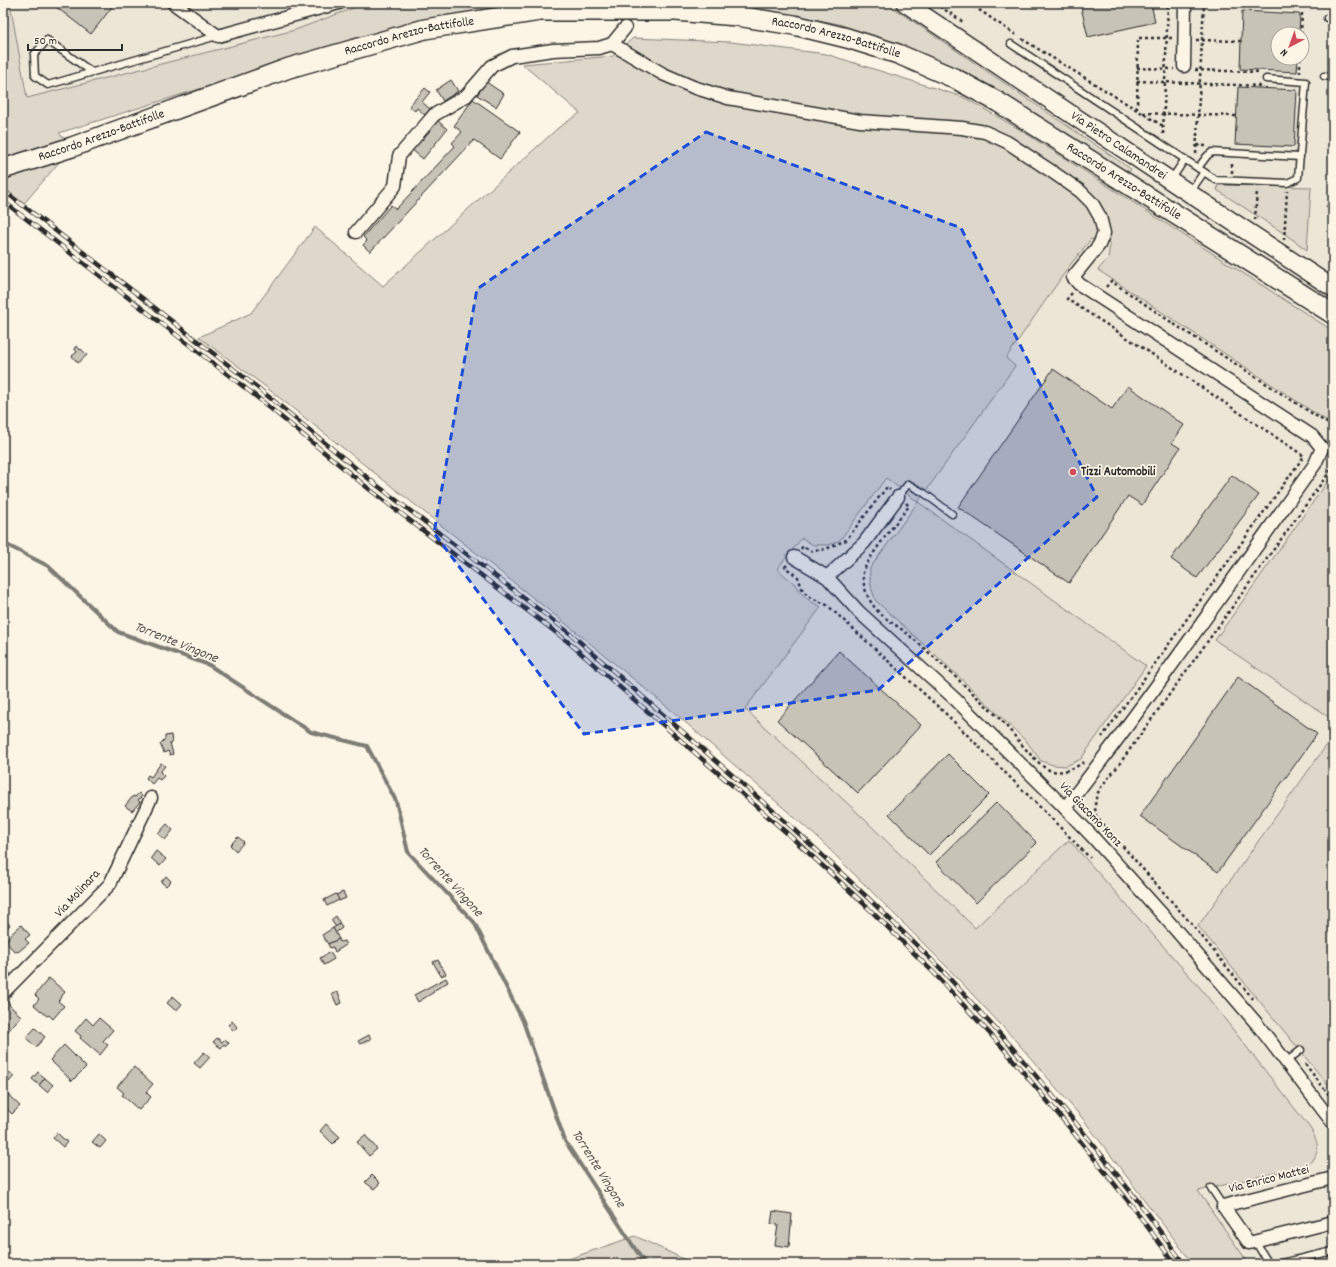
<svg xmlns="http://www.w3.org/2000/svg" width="1336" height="1267" font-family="Dekko,sans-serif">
  <rect width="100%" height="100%" fill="#fcf5e5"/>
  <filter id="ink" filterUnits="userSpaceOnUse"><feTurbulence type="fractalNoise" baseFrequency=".025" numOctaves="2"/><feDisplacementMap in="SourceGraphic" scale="8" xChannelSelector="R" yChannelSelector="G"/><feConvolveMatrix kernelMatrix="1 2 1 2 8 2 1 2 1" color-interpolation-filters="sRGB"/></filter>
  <g filter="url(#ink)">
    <g fill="#ece6d7" fill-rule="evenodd">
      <polygon points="10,3 367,3 295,30 27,98"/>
      <path d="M905,3H1333V1264H1193L1083,1119L1016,1041L946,966L818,838L677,715L777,569L802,538L1122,181L1138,159ZM1278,34H1302V58H1278Z"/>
    </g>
    <g fill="#ded8ca" stroke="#84827a">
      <polygon points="3,3 10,3 27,98 295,30 367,3 547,3 352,41 59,133 72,147 22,206 3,190"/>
      <polygon points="710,3 886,3 1131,169 1127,174 998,91 924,55 839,24 772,11"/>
      <path d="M633,38L731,42L826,54L963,97L1019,129L1333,331V425L1098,270L1108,258L1110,244L1091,239L1070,265L1006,358L1015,366L918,502L1146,666L1081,759L1066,766L1053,765L1041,761L1027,742L954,672L876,601C871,589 869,581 870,568L918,502L886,478L840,540L829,545H813L802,538L777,569L795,584L799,591L810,601L821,607L745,709L859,814L975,928L1069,840L1202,990L1310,1128C1319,1143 1321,1152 1309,1165L1198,1191L1249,1264H1193L1083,1119L1016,1041L946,966L818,838L677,715L575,631L262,384L199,337L251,313L315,227L383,286L558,128L580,113L522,64L613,56Z"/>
      <polygon points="1218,185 1311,187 1307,250 1285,234 1217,190"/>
      <polygon points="1333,474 1333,720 1215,640"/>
      <polygon points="1333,736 1333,1091 1198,926"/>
      <polygon points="635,1236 694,1264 554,1264"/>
    </g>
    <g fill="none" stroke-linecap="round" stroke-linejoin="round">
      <polyline stroke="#7d7b74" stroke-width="4" points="3,532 7,545 48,566 118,632 209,665 311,732 367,746 396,801 408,852 474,922 523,1021 565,1141 645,1264"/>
    </g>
    <g fill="#c8c3b7" stroke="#2b2b2b">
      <polygon points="51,3 115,3 91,34"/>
      <polygon points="1080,3 1151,3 1155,22 1088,37"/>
      <polygon points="1242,11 1300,14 1299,34 1278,34 1278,58 1298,58 1297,72 1240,69"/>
      <polygon points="451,80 458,91 443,101 436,90"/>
      <polygon points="486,82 504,94 496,107 477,95"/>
      <polygon points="1238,87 1297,90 1294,147 1235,144"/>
      <polygon points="425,88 430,92 422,102 430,109 425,115 417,108 415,111 409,106"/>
      <polygon points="473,99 520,132 500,159 474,140 370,252 363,245 367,241 363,237 391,205 396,209 455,146 452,143 462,132 454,126"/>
      <polygon points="436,119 447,129 423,159 411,149"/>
      <polygon points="1333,196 1333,211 1326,207"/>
      <polygon points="77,346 80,350 81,349 87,355 78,363 72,356 77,352 74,348"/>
      <polygon points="1053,369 1112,409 1128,386 1184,425 1172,443 1180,448 1142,505 1128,496 1069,583 958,507"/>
      <polygon points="1232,475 1259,495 1197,578 1171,559"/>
      <polygon points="839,651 921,725 858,793 777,720"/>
      <polygon points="1238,677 1317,734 1218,872 1140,816"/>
      <polygon points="171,735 172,743 170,743 173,754 170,755 168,751 164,753 160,744 165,739 165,736"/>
      <polygon points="948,754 989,795 929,855 889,814"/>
      <polygon points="161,763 165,766 160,772 164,776 160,780 157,778 152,784 146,778 148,775 151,777"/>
      <polygon points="139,793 142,796 138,800 140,802 132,811 125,806 133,796 135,797"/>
      <polygon points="997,802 1037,843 976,903 936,862"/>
      <polygon points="167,824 173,830 165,840 158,834"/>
      <polygon points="238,837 244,842 236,851 230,845"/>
      <polygon points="156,851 166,859 160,866 151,858"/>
      <polygon points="166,876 171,881 166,886 161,882"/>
      <polygon points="343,892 346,898 339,901 336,895"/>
      <polygon points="336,894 339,900 327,906 324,900"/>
      <polygon points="336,916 340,924 336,927 331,920"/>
      <polygon points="3,918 10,925 3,932"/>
      <polygon points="340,924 342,928 335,933 333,928"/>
      <polygon points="21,925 30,935 25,939 29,943 18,952 17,951 15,952 5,941 9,938 8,937"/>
      <polygon points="333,928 339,939 328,944 322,935"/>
      <polygon points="339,939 340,942 344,941 346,945 335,952 333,947 330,948 328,944"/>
      <polygon points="330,952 334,959 324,965 320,958"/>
      <polygon points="438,960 446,974 441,976 433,962"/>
      <polygon points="5,969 12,975 3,985 3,972"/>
      <polygon points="49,978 65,992 58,1001 64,1006 53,1019 49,1015 47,1016 34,1005 39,999 35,995"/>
      <polygon points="446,978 448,982 433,991 434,992 418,1002 414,995"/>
      <polygon points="338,992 342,1003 337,1005 332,994"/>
      <polygon points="173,996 182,1004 176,1011 167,1003"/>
      <polygon points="4,998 10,1004 9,1005 21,1016 3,1037"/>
      <polygon points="86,1018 93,1025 99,1018 113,1030 103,1041 108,1045 100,1055 80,1038 81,1036 75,1031"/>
      <polygon points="232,1021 237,1027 234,1031 228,1025"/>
      <polygon points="35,1028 45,1037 36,1047 26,1038"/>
      <polygon points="369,1035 371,1039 360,1044 358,1041"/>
      <polygon points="217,1038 222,1042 225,1039 229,1043 226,1046 224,1044 221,1048 213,1042"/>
      <polygon points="64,1045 86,1067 72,1081 50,1060"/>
      <polygon points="204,1052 210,1057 200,1068 194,1063"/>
      <polygon points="134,1067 153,1084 146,1092 151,1097 139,1110 122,1095 124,1093 117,1087"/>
      <polygon points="9,1072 14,1076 9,1082 4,1078"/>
      <polygon points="38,1072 45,1078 39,1085 32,1079"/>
      <polygon points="45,1078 53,1085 47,1092 39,1085"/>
      <polygon points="3,1090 20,1106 12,1114 3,1105"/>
      <polygon points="326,1124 340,1137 333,1144 320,1131"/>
      <polygon points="57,1133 67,1142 63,1147 53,1138"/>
      <polygon points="99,1134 106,1141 100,1148 92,1142"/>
      <polygon points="365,1135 377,1149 369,1156 357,1142"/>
      <polygon points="372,1175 380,1183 374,1189 365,1182"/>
      <polygon points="773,1211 792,1214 789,1247 775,1245 778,1225 771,1224"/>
    </g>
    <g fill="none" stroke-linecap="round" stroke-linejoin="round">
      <defs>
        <g id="service">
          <polyline points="1327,18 1333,18"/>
          <polyline points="1011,44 1216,180 1287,183 1298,178 1306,82 1266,79"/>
          <polyline points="92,72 47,40 34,55 35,76 48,85 217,36"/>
          <polyline points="1324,76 1333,77"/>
          <polyline points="1198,168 1207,156 1212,152 1300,157"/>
          <polyline points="1171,180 1185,159"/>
          <polyline points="1190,192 1204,172"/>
          <polyline points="898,497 908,484 924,493 952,514"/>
          <polyline points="1286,1062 1301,1050"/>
          <polyline points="1211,1188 1223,1206"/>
          <polyline points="1255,1241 1269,1264"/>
          <polyline points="1277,1264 1333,1251"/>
        </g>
        <g id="minor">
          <polyline points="173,3 218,36 339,3"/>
          <path d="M625,28L612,44L663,74L693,87L728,98L860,121L962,128L985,132L1007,142L1051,171L1080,191L1092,203L1100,217L1104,233L1099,245L1073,277L1079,284L1312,436L1322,448L1315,464C1233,579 1152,696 1065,808"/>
          <polyline points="1184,66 1185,3"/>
          <polyline points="356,232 395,186 399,156 434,115 466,96 492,66 512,56 553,50 599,48 612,44"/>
          <polyline points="794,557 827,577 859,612 955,699 1065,808 1091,835 1169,922 1257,1024 1333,1123"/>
          <polyline points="827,577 864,543 898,497"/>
          <polyline points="3,993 110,884 151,798"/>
          <polyline points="1333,1178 1223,1206 1249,1243 1333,1222"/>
        </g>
        <g id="secondary">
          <path id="s1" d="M905,3L1189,193L1333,288"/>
        </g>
        <g id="primary">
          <path id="s2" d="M3,169L72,147L289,68L425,29L540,11H675L737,16L794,25L847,38L898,54L954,78L998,102L1333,314"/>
        </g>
      </defs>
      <use href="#service" stroke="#2b2b2b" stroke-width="9"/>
      <use href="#minor" stroke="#2b2b2b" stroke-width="15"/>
      <use href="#secondary" stroke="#2b2b2b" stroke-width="20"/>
      <use href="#primary" stroke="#2b2b2b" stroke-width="22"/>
      <g stroke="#2b2b2b" stroke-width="2.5" stroke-dasharray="3 3" stroke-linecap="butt">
        <polyline points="935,3 963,22"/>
        <polyline points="969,3 1016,35"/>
        <polyline points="1301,34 1302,13"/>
        <polyline points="1022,39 1163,126"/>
        <polyline points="1196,40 1241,41"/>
        <polyline points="1137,68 1174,69"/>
        <polyline points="1195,70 1260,72"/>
        <polyline points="1300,73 1300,58"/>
        <polyline points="1137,81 1261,86"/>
        <polyline points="1137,109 1138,38 1173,38"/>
        <polyline points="1143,113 1236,116"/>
        <polyline points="1163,134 1168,3"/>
        <polyline points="1197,145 1206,146"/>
        <polyline points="1196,154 1204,3"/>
        <polyline points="1232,173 1232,162"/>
        <polyline points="1255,220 1257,190"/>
        <polyline points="1284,240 1287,191"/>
        <polyline points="1106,287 1111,281 1174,324 1333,427"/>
        <polyline points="1072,293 1067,299 1146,350 1304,456 1102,737"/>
        <path d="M906,503L909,506C899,519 866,559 863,573C862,583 867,597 873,605C881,618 898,625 910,636C939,661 967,688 995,714C1008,727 1018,741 1031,755C1036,759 1041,766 1047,769C1059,775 1074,769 1084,762"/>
        <polyline points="801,549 803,546 810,551 826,549 846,540 887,487 890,490"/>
        <polyline points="787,565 785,567 798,577 803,591 812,598 827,605 944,712 1054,821 1090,858"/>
        <path d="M1253,999L1195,928L1096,816C1092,793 1102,786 1115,770L1333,467"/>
        <polyline points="1305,1064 1333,1100"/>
      </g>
      <use href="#service" stroke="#fcf5e5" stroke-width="6"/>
      <use href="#minor" stroke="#fcf5e5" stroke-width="12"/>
      <use href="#secondary" stroke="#fcf5e5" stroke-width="17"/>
      <use href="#primary" stroke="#fcf5e5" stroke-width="19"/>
      <defs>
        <g id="rail">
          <polyline points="3,190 258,388 374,483 572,635 794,829 868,898 940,968 1009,1044 1075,1122 1138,1201 1184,1264"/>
          <polyline points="3,201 253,394 369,489 567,641 788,834 863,903 934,973 1004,1049 1069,1127 1132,1206 1175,1264"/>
        </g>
      </defs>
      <use href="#rail" stroke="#2b2b2b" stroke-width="4.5"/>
      <use href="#rail" stroke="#fcf5e5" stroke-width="3" stroke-dasharray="9" stroke-linecap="butt"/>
    </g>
  </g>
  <path fill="#1d4ed8" fill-opacity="0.2" stroke="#1d4ed8" stroke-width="3" stroke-dasharray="8 5" stroke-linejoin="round" d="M706,132L961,228L1097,497L878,690L584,734L434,533L477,289Z"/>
  <circle fill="#d1495b" stroke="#fcf5e5" stroke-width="1.5" cx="1073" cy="472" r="4"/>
  <g text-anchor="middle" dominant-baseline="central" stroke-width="3.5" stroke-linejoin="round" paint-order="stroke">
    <g font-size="13" fill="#2b2b2b" stroke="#fcf5e5">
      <text stroke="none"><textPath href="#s2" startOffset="428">Raccordo Arezzo-Battifolle</textPath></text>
      <text stroke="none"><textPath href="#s2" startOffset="860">Raccordo Arezzo-Battifolle</textPath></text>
      <text stroke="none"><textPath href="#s2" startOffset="104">Raccordo Arezzo-Battifolle</textPath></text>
      <text stroke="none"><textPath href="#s1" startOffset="257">Via Pietro Calamandrei</textPath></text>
      <text stroke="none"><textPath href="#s2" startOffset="1184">Raccordo Arezzo-Battifolle</textPath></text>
      <text transform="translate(1090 815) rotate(46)">Via Giacomo Konz</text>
      <text transform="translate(78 894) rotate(-47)">Via Molinara</text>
      <text transform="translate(1269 1180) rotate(-14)">Via Enrico Mattei</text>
    </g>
    <g font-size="13" font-weight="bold" fill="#2b2b2b" stroke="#fcf5e5" text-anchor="start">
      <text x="1081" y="472">Tizzi Automobili</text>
    </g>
    <g font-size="14" font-style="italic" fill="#545350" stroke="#fcf5e5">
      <text transform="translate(176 643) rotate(22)">Torrente Vingone</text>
      <text transform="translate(450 882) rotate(48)">Torrente Vingone</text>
      <text transform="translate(598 1169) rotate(58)">Torrente Vingone</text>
    </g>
  </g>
  <rect width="1336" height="1267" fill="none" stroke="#fcf5e5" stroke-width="16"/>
  <rect x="8" y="8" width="1320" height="1251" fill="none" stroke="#2b2b2b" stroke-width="1.5" filter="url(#ink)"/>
  <g transform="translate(1290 46) rotate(221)"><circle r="19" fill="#fcf5e5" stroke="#a8a49b"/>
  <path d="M0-3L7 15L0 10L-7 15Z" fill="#d1495b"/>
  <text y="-6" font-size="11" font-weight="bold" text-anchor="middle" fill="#2b2b2b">N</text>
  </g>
  <path d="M28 44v6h94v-6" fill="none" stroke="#2b2b2b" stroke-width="2"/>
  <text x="34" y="44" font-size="12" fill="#2b2b2b" stroke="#fcf5e5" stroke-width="3" paint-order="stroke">50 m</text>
</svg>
